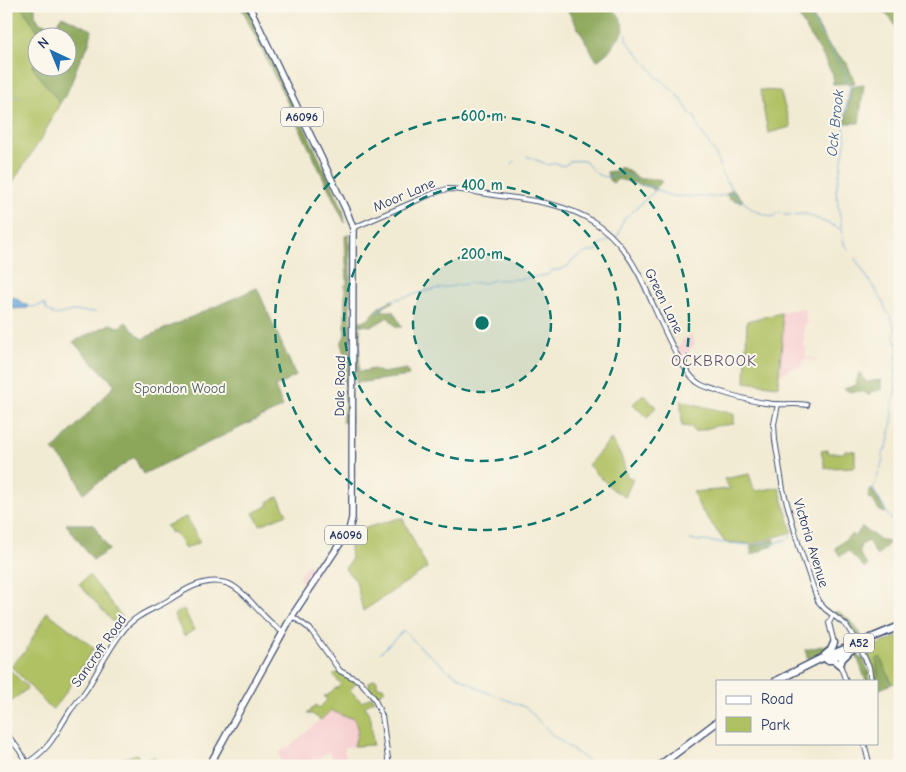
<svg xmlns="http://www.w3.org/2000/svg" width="906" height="772" font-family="'Comic Neue',sans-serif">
  <rect width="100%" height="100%" fill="#fbf7ec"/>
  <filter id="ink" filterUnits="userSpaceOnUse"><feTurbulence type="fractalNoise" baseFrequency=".02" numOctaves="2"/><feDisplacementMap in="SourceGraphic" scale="10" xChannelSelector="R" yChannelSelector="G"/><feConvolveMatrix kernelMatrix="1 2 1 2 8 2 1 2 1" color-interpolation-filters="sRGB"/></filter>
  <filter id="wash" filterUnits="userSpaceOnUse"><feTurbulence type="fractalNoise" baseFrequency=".0096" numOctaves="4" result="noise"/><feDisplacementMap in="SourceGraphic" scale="20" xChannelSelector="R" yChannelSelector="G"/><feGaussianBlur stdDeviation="1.12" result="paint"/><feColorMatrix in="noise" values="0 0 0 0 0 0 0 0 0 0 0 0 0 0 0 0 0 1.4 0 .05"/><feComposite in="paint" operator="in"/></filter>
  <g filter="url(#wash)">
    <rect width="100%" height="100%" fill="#f2ebd3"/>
    <g fill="#f7cfd2">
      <polygon points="804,308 807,323 804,328 804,346 806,347 806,357 817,359 816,362 805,359 801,367 793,368 779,375 783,325 780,312"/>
      <polygon points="691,335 695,344 689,350 690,352 681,356 676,347 682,344 681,341 683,340"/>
      <polygon points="308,563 319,571 309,586 298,578"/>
      <polygon points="331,710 343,716 354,718 358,731 354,746 344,748 346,758 334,763 329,751 309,766 285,766 278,753 293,744"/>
    </g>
    <g fill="#b0c164" stroke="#667861">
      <polygon points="6,6 21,6 42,37 38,38 37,53 33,68 60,103 41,139 6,192"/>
      <polygon points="760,90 780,91 791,127 768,133"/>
      <polygon points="781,313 783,330 778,386 745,382 747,321"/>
      <polygon points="643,394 656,407 647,418 633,404"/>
      <polygon points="681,401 734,414 734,424 716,426 694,432 692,427 682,426"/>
      <polygon points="611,439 621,456 627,476 633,479 625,497 611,488 588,465"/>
      <polygon points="828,450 828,453 844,453 845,450 855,451 855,467 825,468 821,451"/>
      <polygon points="749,474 754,489 757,491 779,487 792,532 751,544 725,542 700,508 693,492 730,489 724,479"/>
      <polygon points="278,497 287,514 260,525 253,513 269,505 268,502"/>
      <polygon points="186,517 200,542 185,549 175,532 171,533 166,526"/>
      <polygon points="400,518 403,519 427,568 363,611 356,581 345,569 351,560 349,535 351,532"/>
      <polygon points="89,575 122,617 115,624 79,584"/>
      <polygon points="184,609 194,630 184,636 174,615"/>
      <polygon points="47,612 94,648 66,692 52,710 11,666 26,650"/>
      <polygon points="900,636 900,680 892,684 880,657 877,671 878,675 874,681 873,668 864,650"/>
      <polygon points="6,666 28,688 6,706"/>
      <polygon points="339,672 348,678 357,682 350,690 362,702 372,696 374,700 365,706 371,719 373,745 354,746 358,731 354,718 343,716 331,710 321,720 312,714 307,714 316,705 319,708 327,700 324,696 325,695 327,696 335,688 336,689 341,684 333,675"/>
      <polygon points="374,679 377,680 377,686 383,687 385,690 376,696 369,687 369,683"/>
      <polygon points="137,754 140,763 154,757 157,766 119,766 117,760"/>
    </g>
    <g fill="#8ca75a" stroke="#546b5c">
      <path d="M21,6H35V15L39,22L49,25H56L62,16L92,30C91,35 90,41 88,46C86,51 82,55 80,60C72,77 72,88 60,103L33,68L37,53L38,68H68V38L42,37Z"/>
      <polygon points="241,6 247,6 343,209 345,223"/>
      <polygon points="565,6 610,6 620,17 624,30 608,52 597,61"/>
      <polygon points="887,6 900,6 900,31 898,32 894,23 883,10"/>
      <path d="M809,10L829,46L847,63L855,83L833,84V74C828,68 826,62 823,56C814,42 805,28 797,13Z"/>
      <polygon points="864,85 859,123 845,123 851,87"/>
      <polygon points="618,168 623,168 640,179 659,179 662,182 654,190 649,187 618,179 613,183 609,180 607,172 615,171"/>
      <polygon points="733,189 743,200 741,202 733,200 732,198 730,199 726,194"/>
      <polygon points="349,235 350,245 350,385 344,385 345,357 341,344 345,335 345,285 347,284 345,236"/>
      <polygon points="257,288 296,376 275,387 283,407 143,474 134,457 83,493 74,472 53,450 115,385 73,342 110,324 119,327 126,322 142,339"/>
      <polygon points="392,300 393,302 385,306 381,311 393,311 402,327 396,327 388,317 373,326 356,325 356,322 368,320 379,307"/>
      <polygon points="356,328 360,328 359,372 373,369 382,373 407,369 409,376 356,383"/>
      <path d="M859,373H861L866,382L881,380V390L871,392L870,396C868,395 866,393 864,392C857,390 851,394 844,389L856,385Z"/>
      <polygon points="344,390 350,390 350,423 342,422 345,403"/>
      <polygon points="871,488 885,510 885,513 879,510 872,499 868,498"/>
      <polygon points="66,524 93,524 109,550 93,560"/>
      <path d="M862,527L880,540H885L889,543L877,556L869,542L867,541L861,545C858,553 861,559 868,565L865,568L848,551L840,556L835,548L852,534L855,537Z"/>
      <polygon points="775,539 773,545 751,555 751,546"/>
      <polygon points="838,611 852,622 862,637 858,639 849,626 834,613"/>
      <polygon points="830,644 829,649 808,659 805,650"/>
      <polygon points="856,654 857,654 861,659 863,658 869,673 869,681 866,681"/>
      <polygon points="880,657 892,684 877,690 877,681 874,681 878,675 876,660"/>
    </g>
    <polygon fill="#6aa7db" stroke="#426b9c" points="14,297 28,306 28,308 10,309 6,311 6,303"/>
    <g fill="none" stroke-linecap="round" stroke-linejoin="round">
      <g stroke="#6aa7db" stroke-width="1">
        <polyline points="806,6 817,28 844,71 850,87 843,123 846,139 836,191 844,244 849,250"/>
        <polyline points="626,34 626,40 653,71 656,77 662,80 681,99 691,115 696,118 698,127 716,155 722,174 734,192"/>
        <polyline points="6,97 19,96"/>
        <path d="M527,156L548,165L556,163C565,168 564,165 571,161C575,160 581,161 585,161C588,165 595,173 599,175C615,183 622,163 640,185C655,185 658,193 672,196L713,197L735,193L738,200C745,201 748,206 753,210C754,211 772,217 773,217L778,212L785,215L806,214L843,230"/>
        <polyline points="512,164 515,161"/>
        <polyline points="615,237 619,235 621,226 625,218 656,190"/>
        <path d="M854,257L883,302L886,311L890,315L896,330L894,336L898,347L895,382C897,388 894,398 892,404C891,408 893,413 893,416C891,425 889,447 883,453V460L880,469"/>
        <polyline points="27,306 34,307 44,304 47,310 55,315 73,311 95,312"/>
        <polyline points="380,313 377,311 390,301 430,290 471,283 485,283 493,280 522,279 547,275 553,270 560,270 568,266 572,260 585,253 596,251 601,244 611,239"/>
        <polyline points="879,472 873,489 890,518 894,521 900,537"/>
        <polyline points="690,540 751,545"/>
        <polyline points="759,545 767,543 770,545 792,537"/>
        <polyline points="404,631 420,647 448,670 481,690 527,708 551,734 595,766"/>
        <polyline points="380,653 403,631"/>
      </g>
    </g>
  </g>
  <g filter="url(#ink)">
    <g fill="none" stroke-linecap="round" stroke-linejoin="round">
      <defs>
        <g id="tertiary">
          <path d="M353,228L434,193L447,189C465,189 483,194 500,196C581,205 618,221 651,300C660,320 680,369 697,382C703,387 711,388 718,391C736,397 754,402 773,404C784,405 795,403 807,405"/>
          <polyline points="778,404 774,424 775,440 783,489 799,546 818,601 825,609 846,625 853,636"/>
          <polyline points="833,615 829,623 834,643"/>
          <polyline points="292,616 310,629 340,671 360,681 374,698 382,716 389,766"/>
          <polyline points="863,654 869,667 871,681"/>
          <polyline points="840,665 846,681"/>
          <polyline points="6,733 20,751 28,766"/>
          <polyline points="864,743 870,766"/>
          <path d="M27,763C52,747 55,734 70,711C76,703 83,695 88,687C101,666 111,644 127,626C139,613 155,609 169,600C186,589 205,577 226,583C245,588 263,621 283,632"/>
        </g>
        <polyline id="primary" points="209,766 292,616 349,530 352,518 353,228 347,212 249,6"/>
        <g id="trunk">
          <polyline points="825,655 831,650 834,643"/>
          <polyline points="834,657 859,647"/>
          <polyline points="827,660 834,660 840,665 842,659 848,653"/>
          <polyline points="776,681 818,660 900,626"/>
          <polyline points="659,766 717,722"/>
        </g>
      </defs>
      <use href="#tertiary" stroke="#3b4b70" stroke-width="6"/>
      <use href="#primary" stroke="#3b4b70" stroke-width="8"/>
      <use href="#trunk" stroke="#3b4b70" stroke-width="9"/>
      <use href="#tertiary" stroke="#fff" stroke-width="4"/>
      <use href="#primary" stroke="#fff" stroke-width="5.5"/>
      <use href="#trunk" stroke="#fff" stroke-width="6"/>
      <defs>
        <polyline id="tertiary-bridge" points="853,636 863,654"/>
      </defs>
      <use href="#tertiary-bridge" stroke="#3b4b70" stroke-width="6" stroke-linecap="butt"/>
      <use href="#tertiary-bridge" stroke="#fff" stroke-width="4"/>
    </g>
  </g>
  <circle cx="482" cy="323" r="69" fill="#0f766e" fill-opacity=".12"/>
  <g fill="none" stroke="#0f766e" stroke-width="2.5" stroke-dasharray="9 6">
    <circle cx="482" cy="323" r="69"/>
    <circle cx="482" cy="323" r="138"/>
    <circle cx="482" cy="323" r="207"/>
  </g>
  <g text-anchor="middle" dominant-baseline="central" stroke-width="4" stroke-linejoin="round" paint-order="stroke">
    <g fill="#fbf7ec" stroke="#5e6b89" stroke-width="1">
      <rect x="281" y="107.5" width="42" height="19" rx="4"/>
      <rect x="325" y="525.5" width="42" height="19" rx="4"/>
      <rect x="844" y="633.5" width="30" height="19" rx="4"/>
    </g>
    <g font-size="12" font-weight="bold" fill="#1b2f5e">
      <text x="302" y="117">A6096</text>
      <text x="346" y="535">A6096</text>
      <text x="859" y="643">A52</text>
    </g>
    <g font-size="14" fill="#1b2f5e" stroke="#fbf7ec">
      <text transform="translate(404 195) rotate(-23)">Moor Lane</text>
      <text transform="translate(664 301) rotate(64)">Green Lane</text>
      <text transform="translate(340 386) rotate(-89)">Dale Road</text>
      <text transform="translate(811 543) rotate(73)">Victoria Avenue</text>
      <text transform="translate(99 651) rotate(-55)">Sancroft Road</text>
    </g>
    <g font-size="14" fill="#485b60" stroke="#fbf7ec">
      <text x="180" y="388">Spondon Wood</text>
    </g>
    <g font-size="15" font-style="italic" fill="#37598a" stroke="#fbf7ec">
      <text transform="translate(835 123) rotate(-84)">Ock Brook</text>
    </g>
    <g font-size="16" letter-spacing="1" fill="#63546e" stroke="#fbf7ec">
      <text x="714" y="361">OCKBROOK</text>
    </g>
  </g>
  <circle cx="482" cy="323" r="8" fill="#0f766e" stroke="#fbf7ec" stroke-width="2.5"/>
  <g font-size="15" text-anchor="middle" font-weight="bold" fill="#0f766e" stroke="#fbf7ec" stroke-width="4" stroke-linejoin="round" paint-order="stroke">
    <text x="482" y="121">600 m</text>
    <text x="482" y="190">400 m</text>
    <text x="482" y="259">200 m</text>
  </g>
  <rect width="906" height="772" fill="none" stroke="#fbf7ec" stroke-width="25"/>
  <rect x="716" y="680" width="162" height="65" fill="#fbf7ec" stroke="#a1a7b3"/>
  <rect x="726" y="696" width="25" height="8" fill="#ffffff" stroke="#a1a7b3"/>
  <text x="761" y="704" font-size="15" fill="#1b2f5e">Road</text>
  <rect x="726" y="717" width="25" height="15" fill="#b0c164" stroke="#a1a7b3"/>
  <text x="761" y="730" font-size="15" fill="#1b2f5e">Park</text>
  <g transform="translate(52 52) rotate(316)"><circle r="24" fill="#fbf7ec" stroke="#a1a7b3"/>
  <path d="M0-4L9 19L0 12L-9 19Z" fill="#1f6fb2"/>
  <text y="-8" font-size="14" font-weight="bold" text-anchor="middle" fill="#1b2f5e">N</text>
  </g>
</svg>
